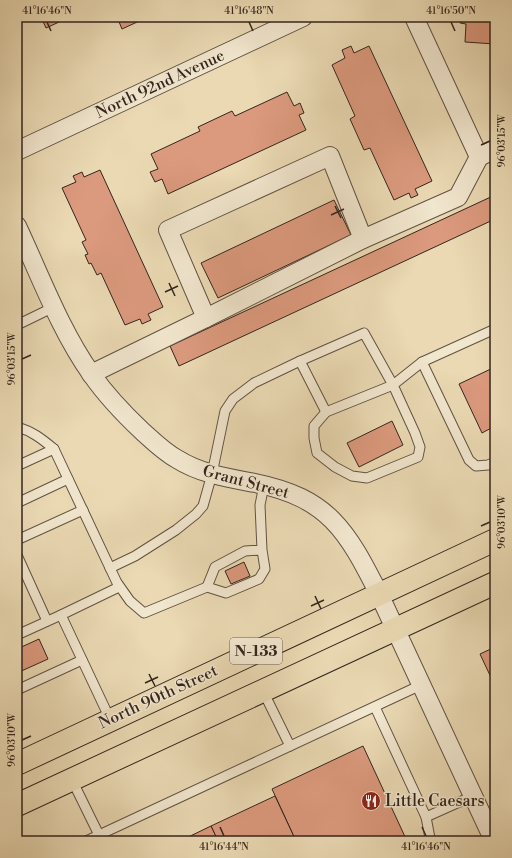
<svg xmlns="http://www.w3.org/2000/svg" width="512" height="858" font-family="'Libre Bodoni',serif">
  <rect width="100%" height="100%" fill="#ead9b3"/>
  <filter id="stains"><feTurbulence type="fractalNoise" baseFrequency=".005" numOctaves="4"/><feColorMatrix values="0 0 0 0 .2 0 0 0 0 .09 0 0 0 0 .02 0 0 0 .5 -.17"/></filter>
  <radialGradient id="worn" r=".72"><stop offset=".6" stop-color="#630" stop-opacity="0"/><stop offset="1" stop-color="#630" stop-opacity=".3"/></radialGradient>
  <g fill="#db997d" stroke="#33251e">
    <polygon points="41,17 70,17 46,28"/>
    <polygon points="117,17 148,17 122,29"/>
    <polygon points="460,17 495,17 495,44 465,42 466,24 460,23"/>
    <polygon points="351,46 354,53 369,46 432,181 415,189 418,195 411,198 409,193 394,200 370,148 364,150 350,119 355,116 332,65 345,58 342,50"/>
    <polygon points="287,92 294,106 300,103 304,113 299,115 306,130 168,194 162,179 155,182 150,172 158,169 151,154 200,131 198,127 232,111 235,116"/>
    <polygon points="100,170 163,307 148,314 151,320 142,324 140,319 125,325 101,273 97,275 91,263 89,264 85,255 88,254 82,242 86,240 62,188 76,182 73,176 82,172 84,177"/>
    <polygon points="495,195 495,219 179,366 170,346"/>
    <polygon points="334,200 351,235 218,298 201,263"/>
    <polygon points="495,367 495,426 482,433 459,384"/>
    <polygon points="392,421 403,445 359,467 347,443"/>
    <polygon points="244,562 250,576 231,584 225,571"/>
    <polygon points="39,639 48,659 17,673 17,649"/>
    <polygon points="495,647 495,686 480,654"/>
    <polygon points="363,746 407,841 296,841 272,789"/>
    <polygon points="275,796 296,841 218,841 211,826"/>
    <polygon points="211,826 218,841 180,841"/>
  </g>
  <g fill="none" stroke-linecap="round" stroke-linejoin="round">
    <defs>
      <g id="lane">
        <polyline points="17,325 54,307"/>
        <polyline points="300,361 326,412 393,385 422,362 495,329"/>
        <polyline points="422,362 469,460 476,466 488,465 495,462"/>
        <path d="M17,427C32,431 42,439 54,449"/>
        <polyline points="17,466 54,449 119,587 61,615 110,719"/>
        <polyline points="17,503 68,479"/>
        <polyline points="17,540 83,510"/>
        <polyline points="262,550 245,551 215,567 207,587 226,593 259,579 265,569 262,550 260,505 264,485"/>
        <polyline points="17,555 47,621"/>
        <polyline points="110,568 135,556 176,530 196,514 203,506 212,474 225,411 233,399 254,383 300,361 364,333 393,385 415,433 420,447 418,457 367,478 352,476 335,467 317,453 314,438 314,426 326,412"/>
        <polyline points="118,584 130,601 144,613 207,587"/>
        <polyline points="17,635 61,615"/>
        <polyline points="17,690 82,660"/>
        <polyline points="263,691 290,746"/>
        <polyline points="375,707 426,817 473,796"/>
        <polyline points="72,780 99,835 86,841"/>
        <polyline points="426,817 430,838 427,841"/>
        <polyline points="105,841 99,835 421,685"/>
      </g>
      <g id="street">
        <polyline points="414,17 479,157 495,149"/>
        <polyline points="17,151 303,17"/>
        <path d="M17,226C40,275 60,330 92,375C106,395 124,414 142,431C153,441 164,452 177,459C201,474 228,478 255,483C329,498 347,531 379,594L494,841"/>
        <polyline points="206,318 168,230 330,156 363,239"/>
        <polyline points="91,374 206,318 363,239 458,197 479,157"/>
      </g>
      <g id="primary">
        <polyline points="17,764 495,540"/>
        <polyline points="17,805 495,583"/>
      </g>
    </defs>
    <use href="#lane" stroke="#615243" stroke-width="11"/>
    <use href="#street" stroke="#615243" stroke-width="20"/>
    <use href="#primary" stroke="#33251e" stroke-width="24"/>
    <use href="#lane" stroke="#f1e6ce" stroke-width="9"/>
    <use href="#street" stroke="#f1e6ce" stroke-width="18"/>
    <use href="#primary" stroke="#ead9b3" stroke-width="22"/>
  </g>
  <path fill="none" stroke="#33251e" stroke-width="1.5" d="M47,22L51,31M249,22L253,31M451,22L455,31M481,145L490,141M335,206L341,218M331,215L344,209M169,283L175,296M165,292L178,286M22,359L31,355M481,526L490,522M315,596L321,609M311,606L324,600M149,674L155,686M145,683L158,677M22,740L31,736M220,827L224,836M422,827L426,836"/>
  <defs>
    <symbol id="restaurant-disc" viewBox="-11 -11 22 22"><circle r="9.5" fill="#8f2418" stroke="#f1e6ce"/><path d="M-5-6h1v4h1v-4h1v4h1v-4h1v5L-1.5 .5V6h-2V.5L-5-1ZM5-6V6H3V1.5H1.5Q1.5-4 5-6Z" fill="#fff"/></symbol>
  </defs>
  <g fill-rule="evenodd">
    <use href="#restaurant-disc" x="360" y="790" width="22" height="22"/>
  </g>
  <g text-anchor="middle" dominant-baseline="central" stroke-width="3" stroke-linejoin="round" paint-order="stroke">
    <rect fill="#f1e6ce" stroke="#6c5f53" stroke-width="1" x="230" y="638" width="52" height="26" rx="3"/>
    <g font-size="15" font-weight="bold" fill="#33251e">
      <text x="256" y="651">N-133</text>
    </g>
    <g font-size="16" fill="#33251e" stroke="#f1e6ce">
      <text transform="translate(160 84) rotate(-25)">North 92nd Avenue</text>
      <text transform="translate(246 482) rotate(15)">Grant Street</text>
      <text transform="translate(158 697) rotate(-25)">North 90th Street</text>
    </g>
    <g font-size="16" fill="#33251e" stroke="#f1e6ce" text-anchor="start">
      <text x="385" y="801">Little Caesars</text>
    </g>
  </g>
  <rect width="512" height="858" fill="none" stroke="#ead9b3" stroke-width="44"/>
  <rect x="22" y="22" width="468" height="814" fill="none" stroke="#33251e" stroke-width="1.5"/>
  <g font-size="10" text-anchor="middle" fill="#33251e">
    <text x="47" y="14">41°16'46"N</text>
    <text x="249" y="14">41°16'48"N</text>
    <text x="451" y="14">41°16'50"N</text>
    <text transform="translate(501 141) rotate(-90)" y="4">96°03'15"W</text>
    <text transform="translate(11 359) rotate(-90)" y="4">96°03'15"W</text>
    <text transform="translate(501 522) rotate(-90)" y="4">96°03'10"W</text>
    <text transform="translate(11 740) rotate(-90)" y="4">96°03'10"W</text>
    <text x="224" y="850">41°16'44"N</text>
    <text x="426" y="850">41°16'46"N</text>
  </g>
  <rect width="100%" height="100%" filter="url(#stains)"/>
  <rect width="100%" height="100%" fill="url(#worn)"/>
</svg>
